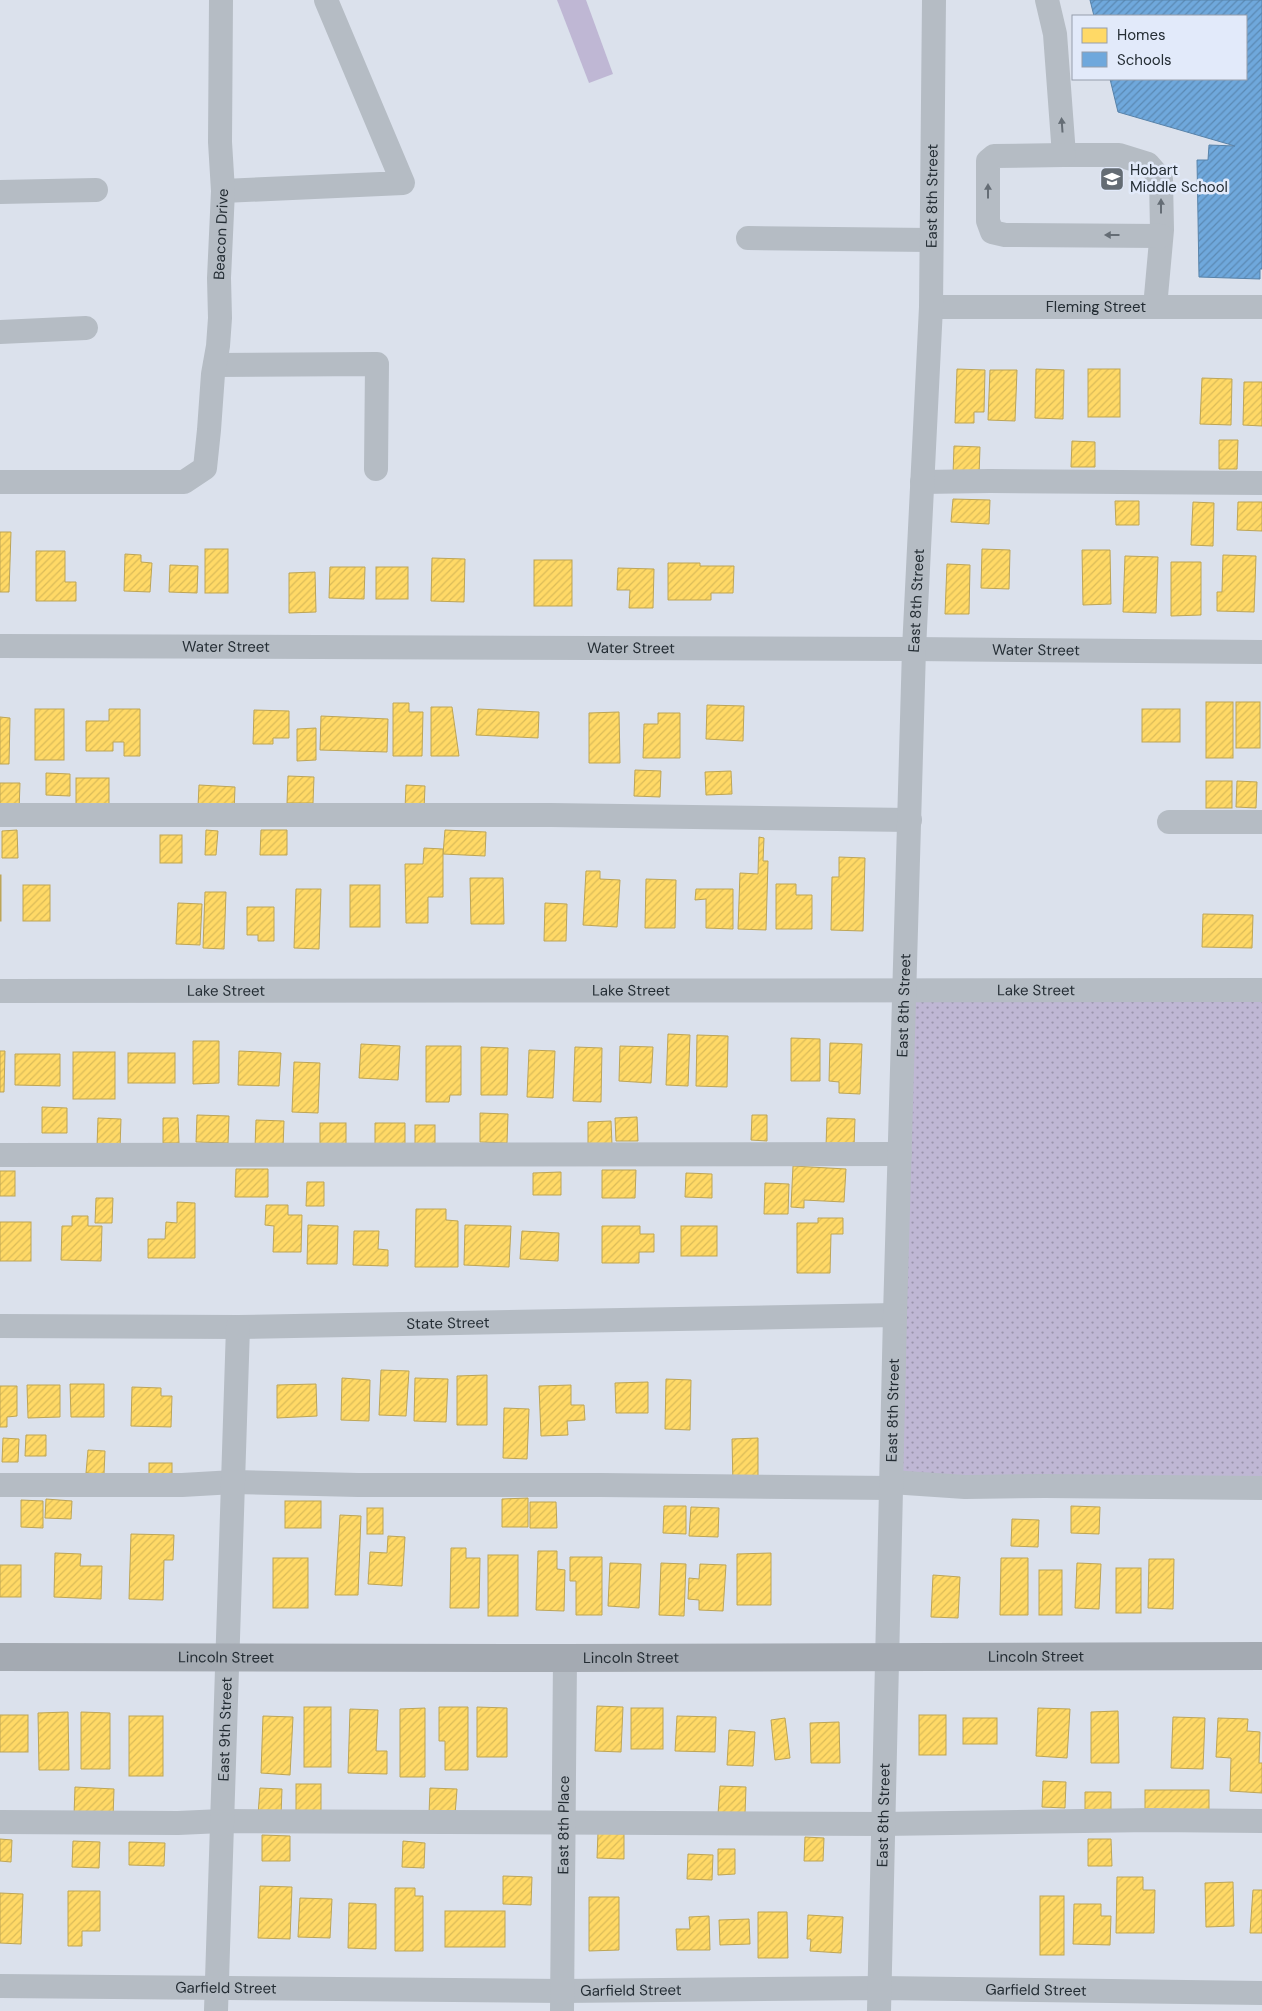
<svg xmlns="http://www.w3.org/2000/svg" width="1262" height="2011" font-family="'DM Sans',sans-serif">
  <defs>
    <pattern id="park-dots" width="8" height="8" patternUnits="userSpaceOnUse" patternTransform="scale(1.25)"><rect width="8" height="8" fill="#bfb7d4"/><path d="M2 2h.1M6 6h.1" fill="none" stroke="#9b95ad" stroke-width="1.8" stroke-linecap="round"/></pattern>
    <pattern id="homes-hatch" width="6" height="6" patternUnits="userSpaceOnUse" patternTransform="scale(1.25)"><rect width="6" height="6" fill="#ffd966"/><path d="M-1 1l2-2M0 6l6-6M5 7l2-2" fill="none" stroke="#dabb59"/></pattern>
    <pattern id="schools-hatch" width="6" height="6" patternUnits="userSpaceOnUse" patternTransform="scale(1.25)"><rect width="6" height="6" fill="#6fa8dc"/><path d="M-1 1l2-2M0 6l6-6M5 7l2-2" fill="none" stroke="#5b89b3"/></pattern>
  </defs>
  <rect width="100%" height="100%" fill="#dbe1ec"/>
  <polygon fill="url(#park-dots)" points="1262,996 1262,1482 898,1478 910,998"/>
  <polygon fill="#bfb7d4" points="557,0 586,0 613,74 589,83"/>
  <g fill="url(#homes-hatch)" stroke="#bda557">
    <polygon points="957,369 985,370 984,412 974,412 974,423 955,423"/>
    <polygon points="1036,369 1064,370 1063,419 1035,418"/>
    <rect x="1088" y="369" width="32" height="48"/>
    <polygon points="990,370 1017,370 1015,421 988,420"/>
    <polygon points="1202,378 1232,379 1231,425 1200,424"/>
    <polygon points="1244,382 1262,382 1262,426 1243,425"/>
    <polygon points="1219,440 1238,440 1237,469 1219,469"/>
    <polygon points="1072,441 1095,442 1095,467 1071,467"/>
    <polygon points="954,446 980,447 979,476 953,475"/>
    <polygon points="953,499 990,500 989,524 951,522"/>
    <polygon points="1115,501 1139,501 1139,525 1116,525"/>
    <polygon points="1193,502 1214,503 1213,546 1191,545"/>
    <polygon points="1238,502 1262,502 1262,531 1237,530"/>
    <polygon points="0,532 11,532 9,592 0,592"/>
    <rect x="205" y="549" width="23" height="44"/>
    <polygon points="982,549 1010,550 1009,589 981,588"/>
    <polygon points="1082,550 1110,550 1111,604 1083,605"/>
    <polygon points="36,551 65,551 65,582 76,582 76,601 36,601"/>
    <polygon points="125,554 141,555 141,562 152,563 150,592 124,591"/>
    <polygon points="1223,555 1256,556 1254,612 1217,611 1217,592 1222,592"/>
    <polygon points="1125,556 1158,557 1156,613 1123,612"/>
    <polygon points="432,558 465,559 464,602 431,601"/>
    <rect x="534" y="560" width="38" height="46"/>
    <polygon points="1171,562 1201,562 1201,615 1171,616"/>
    <polygon points="668,563 700,563 700,566 734,566 733,593 711,593 711,600 668,600"/>
    <polygon points="947,564 970,565 969,614 945,614"/>
    <polygon points="170,565 198,566 197,593 169,592"/>
    <polygon points="330,567 365,567 364,599 329,598"/>
    <rect x="376" y="567" width="32" height="32"/>
    <polygon points="618,568 654,569 653,608 629,608 630,590 617,590"/>
    <polygon points="315,572 316,612 289,613 289,573"/>
    <rect x="1206" y="702" width="27" height="56"/>
    <rect x="1236" y="702" width="24" height="46"/>
    <polygon points="393,703 409,703 409,712 423,712 422,756 393,756"/>
    <polygon points="707,705 744,706 743,741 706,739"/>
    <polygon points="431,707 452,707 459,756 431,756"/>
    <rect x="35" y="709" width="29" height="51"/>
    <polygon points="109,709 140,709 140,756 124,756 124,742 113,742 113,751 86,751 86,721 109,721"/>
    <polygon points="478,709 539,712 538,738 476,735"/>
    <rect x="1142" y="709" width="38" height="33"/>
    <polygon points="254,710 289,711 289,738 273,738 273,744 253,744"/>
    <polygon points="619,712 620,763 589,763 589,713"/>
    <polygon points="658,713 680,713 680,758 643,758 644,724 658,724"/>
    <polygon points="321,716 388,719 387,752 320,750"/>
    <polygon points="0,717 10,718 9,764 0,764"/>
    <polygon points="316,728 316,760 297,761 297,729"/>
    <polygon points="635,770 661,771 660,797 634,796"/>
    <polygon points="731,771 732,794 706,795 705,772"/>
    <polygon points="46,773 70,774 70,796 46,795"/>
    <polygon points="288,776 314,777 313,803 287,803"/>
    <rect x="76" y="778" width="33" height="28"/>
    <rect x="1206" y="781" width="26" height="27"/>
    <polygon points="1237,781 1257,782 1256,808 1236,807"/>
    <polygon points="0,783 20,783 19,811 0,810"/>
    <polygon points="199,785 235,787 234,814 198,807"/>
    <polygon points="406,785 425,786 424,810 405,809"/>
    <polygon points="17,830 18,858 2,858 2,831"/>
    <polygon points="206,830 218,831 216,855 205,855"/>
    <polygon points="261,830 287,830 287,855 260,855"/>
    <polygon points="445,830 486,832 485,856 443,854"/>
    <rect x="160" y="835" width="22" height="28"/>
    <polygon points="759,837 764,838 763,861 768,861 766,930 738,929 740,873 758,874"/>
    <polygon points="424,848 443,849 443,897 428,897 428,923 406,923 405,864 423,864"/>
    <polygon points="839,857 865,858 863,931 831,930 832,877 839,877"/>
    <polygon points="586,871 600,871 600,879 620,880 617,927 583,925"/>
    <rect x="0" y="875" width="1" height="46"/>
    <polygon points="470,878 503,878 504,924 471,924"/>
    <polygon points="646,879 676,880 675,928 645,928"/>
    <polygon points="776,884 796,884 796,895 812,895 812,929 776,929"/>
    <rect x="23" y="885" width="27" height="36"/>
    <rect x="350" y="885" width="30" height="42"/>
    <polygon points="296,889 321,889 319,949 294,948"/>
    <polygon points="696,889 733,889 733,929 706,928 706,899 695,900"/>
    <polygon points="205,892 226,892 224,949 203,948"/>
    <polygon points="178,903 202,904 200,945 176,944"/>
    <polygon points="545,903 567,904 566,941 544,941"/>
    <polygon points="247,907 274,907 274,941 258,941 258,935 247,935"/>
    <polygon points="1203,914 1253,915 1252,948 1202,947"/>
    <polygon points="668,1034 690,1035 688,1086 666,1085"/>
    <polygon points="697,1035 728,1036 727,1087 696,1086"/>
    <polygon points="791,1038 820,1039 820,1081 791,1081"/>
    <polygon points="193,1041 219,1041 219,1083 193,1084"/>
    <polygon points="830,1043 862,1044 860,1094 839,1093 839,1082 829,1081"/>
    <polygon points="361,1044 400,1046 398,1080 359,1078"/>
    <polygon points="426,1046 461,1046 461,1095 450,1095 449,1102 426,1102"/>
    <polygon points="620,1046 653,1047 651,1083 619,1081"/>
    <polygon points="481,1047 508,1048 507,1095 481,1095"/>
    <polygon points="575,1047 602,1048 601,1102 573,1101"/>
    <polygon points="529,1050 555,1051 553,1098 527,1097"/>
    <polygon points="0,1051 5,1051 4,1092 0,1092"/>
    <polygon points="239,1051 281,1053 279,1086 238,1085"/>
    <rect x="73" y="1052" width="42" height="47"/>
    <rect x="128" y="1053" width="47" height="30"/>
    <polygon points="15,1054 60,1054 60,1086 15,1085"/>
    <polygon points="294,1062 320,1063 318,1113 292,1112"/>
    <polygon points="42,1107 67,1108 67,1133 42,1133"/>
    <polygon points="480,1113 508,1114 507,1143 480,1142"/>
    <polygon points="197,1115 229,1116 228,1143 196,1142"/>
    <polygon points="752,1115 767,1115 767,1141 751,1140"/>
    <polygon points="637,1117 638,1141 616,1141 615,1118"/>
    <polygon points="98,1118 121,1119 120,1148 97,1147"/>
    <polygon points="163,1118 178,1118 179,1143 163,1143"/>
    <polygon points="827,1118 855,1119 854,1147 826,1146"/>
    <polygon points="256,1120 284,1121 283,1148 255,1148"/>
    <polygon points="611,1121 612,1145 588,1145 588,1122"/>
    <rect x="320" y="1123" width="26" height="25"/>
    <polygon points="375,1123 405,1123 405,1148 375,1149"/>
    <rect x="415" y="1125" width="20" height="20"/>
    <polygon points="793,1166 846,1169 844,1202 804,1200 804,1208 791,1207"/>
    <polygon points="236,1169 268,1169 268,1197 235,1197"/>
    <polygon points="602,1170 636,1170 635,1198 602,1198"/>
    <rect x="0" y="1171" width="15" height="25"/>
    <polygon points="561,1172 561,1195 533,1195 533,1173"/>
    <polygon points="686,1173 712,1174 712,1198 685,1197"/>
    <polygon points="307,1182 324,1182 324,1206 306,1206"/>
    <polygon points="765,1183 789,1184 788,1214 764,1214"/>
    <polygon points="96,1198 113,1198 112,1223 95,1223"/>
    <polygon points="177,1202 195,1203 195,1258 148,1258 148,1239 165,1239 166,1222 177,1223"/>
    <polygon points="266,1205 288,1205 288,1215 302,1215 301,1252 273,1252 274,1226 265,1225"/>
    <polygon points="416,1209 446,1209 446,1220 458,1221 458,1267 415,1267"/>
    <polygon points="72,1216 88,1216 88,1226 102,1226 101,1261 61,1260 62,1226 72,1226"/>
    <polygon points="818,1218 843,1218 843,1234 831,1234 830,1273 797,1273 797,1223 818,1223"/>
    <rect x="0" y="1222" width="31" height="39"/>
    <polygon points="308,1225 338,1226 337,1264 307,1264"/>
    <polygon points="465,1225 511,1226 509,1267 464,1265"/>
    <polygon points="602,1226 640,1226 640,1234 654,1234 654,1252 639,1252 639,1263 602,1263"/>
    <rect x="681" y="1226" width="36" height="30"/>
    <polygon points="354,1231 379,1231 378,1249 388,1250 388,1266 353,1265"/>
    <polygon points="522,1231 559,1233 558,1261 520,1259"/>
    <polygon points="381,1370 409,1371 406,1416 379,1415"/>
    <polygon points="487,1375 487,1425 457,1425 457,1376"/>
    <polygon points="342,1378 370,1380 369,1421 341,1420"/>
    <polygon points="415,1378 448,1379 446,1422 414,1421"/>
    <polygon points="666,1379 691,1380 690,1430 665,1429"/>
    <polygon points="648,1382 648,1413 616,1413 615,1383"/>
    <polygon points="70,1384 104,1384 104,1417 71,1417"/>
    <polygon points="316,1384 317,1416 277,1418 277,1385"/>
    <polygon points="27,1385 60,1385 60,1417 28,1418"/>
    <polygon points="571,1385 571,1405 584,1405 585,1420 567,1421 568,1435 541,1436 539,1386"/>
    <polygon points="0,1386 17,1386 17,1416 7,1417 7,1427 0,1427"/>
    <polygon points="132,1387 161,1388 161,1396 172,1396 171,1427 131,1426"/>
    <polygon points="504,1408 529,1409 527,1459 503,1458"/>
    <polygon points="26,1435 46,1435 46,1456 25,1456"/>
    <polygon points="3,1438 19,1439 18,1462 2,1462"/>
    <polygon points="758,1438 758,1485 733,1486 732,1439"/>
    <polygon points="88,1450 105,1451 104,1474 86,1473"/>
    <rect x="149" y="1463" width="23" height="14"/>
    <polygon points="528,1498 528,1527 502,1527 502,1499"/>
    <polygon points="46,1499 72,1501 71,1519 45,1518"/>
    <polygon points="21,1500 43,1501 43,1528 21,1527"/>
    <rect x="285" y="1501" width="36" height="27"/>
    <polygon points="530,1502 556,1502 557,1528 530,1528"/>
    <polygon points="664,1506 686,1506 686,1534 663,1533"/>
    <polygon points="1071,1506 1100,1507 1099,1534 1071,1533"/>
    <polygon points="691,1507 719,1508 718,1537 689,1536"/>
    <rect x="367" y="1508" width="16" height="26"/>
    <polygon points="340,1515 361,1516 358,1595 335,1595"/>
    <polygon points="1012,1519 1039,1520 1038,1547 1011,1546"/>
    <polygon points="131,1534 174,1535 173,1560 164,1560 163,1600 129,1599"/>
    <polygon points="388,1536 405,1537 402,1586 368,1584 370,1552 387,1553"/>
    <polygon points="451,1548 466,1548 466,1558 480,1558 479,1608 450,1608"/>
    <polygon points="538,1551 557,1551 557,1569 565,1570 564,1611 536,1610"/>
    <polygon points="55,1553 81,1554 80,1566 102,1566 101,1599 54,1597"/>
    <polygon points="771,1553 771,1605 737,1605 737,1554"/>
    <rect x="488" y="1555" width="30" height="61"/>
    <polygon points="570,1557 602,1557 602,1615 576,1615 576,1581 570,1581"/>
    <rect x="273" y="1558" width="35" height="50"/>
    <polygon points="1001,1558 1028,1558 1028,1615 1000,1615"/>
    <polygon points="1149,1559 1174,1559 1173,1609 1148,1608"/>
    <polygon points="610,1563 641,1564 639,1608 608,1606"/>
    <polygon points="661,1563 686,1564 684,1616 659,1615"/>
    <polygon points="1077,1563 1101,1564 1099,1609 1075,1608"/>
    <polygon points="700,1564 726,1565 723,1611 699,1610 699,1600 688,1599 689,1578 699,1579"/>
    <rect x="0" y="1565" width="21" height="32"/>
    <rect x="1116" y="1568" width="25" height="45"/>
    <rect x="1039" y="1570" width="23" height="45"/>
    <polygon points="933,1575 960,1577 958,1618 931,1617"/>
    <polygon points="597,1706 623,1707 621,1752 595,1751"/>
    <rect x="304" y="1707" width="27" height="60"/>
    <polygon points="439,1707 468,1707 468,1770 445,1770 445,1741 439,1741"/>
    <polygon points="477,1707 507,1708 507,1757 477,1757"/>
    <polygon points="425,1708 425,1777 400,1777 400,1709"/>
    <rect x="631" y="1708" width="32" height="41"/>
    <polygon points="1038,1708 1070,1709 1067,1758 1036,1756"/>
    <polygon points="350,1709 378,1710 376,1751 387,1751 387,1774 348,1773"/>
    <polygon points="1118,1711 1119,1763 1091,1763 1091,1712"/>
    <polygon points="68,1712 69,1770 39,1770 38,1713"/>
    <polygon points="81,1712 110,1713 110,1769 81,1769"/>
    <rect x="0" y="1715" width="28" height="37"/>
    <rect x="919" y="1715" width="27" height="40"/>
    <rect x="129" y="1716" width="34" height="60"/>
    <polygon points="263,1716 293,1717 290,1775 261,1773"/>
    <polygon points="677,1716 716,1717 715,1752 675,1751"/>
    <polygon points="1173,1717 1205,1718 1203,1769 1171,1768"/>
    <polygon points="785,1718 790,1758 775,1760 771,1720"/>
    <rect x="963" y="1718" width="34" height="26"/>
    <polygon points="1218,1718 1248,1719 1247,1731 1260,1732 1259,1763 1262,1763 1262,1793 1230,1791 1231,1758 1216,1757"/>
    <polygon points="839,1722 840,1763 811,1763 810,1723"/>
    <polygon points="729,1730 755,1732 753,1766 727,1765"/>
    <polygon points="1043,1781 1066,1782 1065,1808 1042,1807"/>
    <rect x="296" y="1784" width="25" height="27"/>
    <polygon points="720,1786 746,1787 745,1814 718,1814"/>
    <polygon points="75,1787 114,1789 113,1818 74,1816"/>
    <polygon points="260,1788 282,1789 281,1816 258,1815"/>
    <polygon points="430,1788 457,1789 455,1815 429,1814"/>
    <rect x="1145" y="1790" width="64" height="27"/>
    <polygon points="1085,1792 1111,1792 1111,1812 1085,1811"/>
    <polygon points="598,1833 624,1834 624,1859 597,1858"/>
    <polygon points="262,1835 290,1836 290,1861 262,1861"/>
    <polygon points="805,1837 824,1838 823,1861 804,1861"/>
    <polygon points="0,1839 12,1840 11,1862 0,1861"/>
    <polygon points="1088,1839 1111,1839 1112,1866 1088,1866"/>
    <polygon points="73,1841 100,1842 99,1868 72,1867"/>
    <polygon points="403,1841 425,1843 424,1868 402,1867"/>
    <polygon points="129,1842 165,1843 164,1866 129,1865"/>
    <polygon points="718,1849 735,1849 735,1874 718,1875"/>
    <polygon points="688,1854 713,1855 712,1880 687,1879"/>
    <polygon points="503,1876 532,1877 531,1905 503,1904"/>
    <polygon points="1117,1877 1143,1877 1143,1890 1155,1890 1154,1933 1116,1933"/>
    <polygon points="1233,1882 1234,1926 1206,1927 1205,1883"/>
    <polygon points="260,1886 292,1887 290,1939 258,1938"/>
    <polygon points="395,1888 415,1888 415,1896 423,1896 423,1951 395,1951"/>
    <polygon points="1253,1890 1262,1890 1262,1933 1250,1933"/>
    <polygon points="68,1891 100,1891 100,1931 82,1931 82,1946 68,1946"/>
    <polygon points="0,1893 23,1894 21,1944 0,1943"/>
    <rect x="1040" y="1896" width="24" height="59"/>
    <polygon points="589,1897 619,1897 619,1950 589,1951"/>
    <polygon points="300,1898 332,1899 330,1938 298,1937"/>
    <polygon points="349,1903 376,1904 376,1949 348,1948"/>
    <polygon points="1074,1904 1101,1904 1101,1916 1111,1916 1110,1945 1073,1944"/>
    <rect x="445" y="1911" width="60" height="36"/>
    <polygon points="758,1912 787,1912 788,1958 758,1958"/>
    <polygon points="808,1915 843,1917 841,1953 810,1951 811,1939 807,1939"/>
    <polygon points="709,1916 710,1950 677,1950 676,1929 690,1929 689,1917"/>
    <polygon points="749,1919 750,1944 720,1945 719,1920"/>
  </g>
  <polygon fill="url(#schools-hatch)" stroke="#5883aa" points="1090,0 1262,0 1262,269 1260,269 1260,279 1199,277 1197,160 1208,160 1209,145 1235,146 1118,112 1110,79 1246,79 1246,16 1094,16"/>
  <g fill="none" stroke-linecap="round" stroke-linejoin="round">
    <g stroke="#b5bcc4" stroke-width="24">
      <polyline points="1047,0 1055,34 1064,155 1119,155 1148,164 1161,179 1162,230 1155,307"/>
      <polyline points="1064,155 994,156 988,161 988,221 992,232 1005,235 1161,236"/>
      <polyline points="223,191 403,183 326,0"/>
      <polyline points="0,192 96,190"/>
      <polyline points="748,238 930,240"/>
      <path id="s1" d="M931,307H1262"/>
      <polyline points="0,332 86,328"/>
      <polyline points="215,365 377,364 376,469"/>
      <path id="s2" d="M0,482H184L205,468L209,430L213,374L218,346L220,318L219,278L223,191L220,142L221,0"/>
      <polyline points="922,482 990,481 1262,483"/>
      <path id="s3" d="M0,646L914,649L1262,652"/>
      <polyline points="0,815 551,815 910,820"/>
      <polyline points="1169,822 1262,822"/>
      <path id="s4" d="M0,991L1262,990"/>
      <polyline points="0,1155 900,1154"/>
      <path id="s5" d="M0,1326L238,1327L895,1315"/>
      <polyline points="891,1482 965,1487 1045,1486 1262,1488"/>
      <polyline points="0,1485 182,1485 234,1482 358,1485 601,1485 891,1488"/>
      <polyline points="0,1822 178,1823 222,1821 883,1824 1151,1820 1262,1821"/>
      <path id="s6" d="M0,1986L562,1991L879,1988L1262,1993"/>
      <path id="s7" d="M216,2011L238,1327"/>
      <path id="s8" d="M562,2011L565,1658"/>
      <path id="s9" d="M879,2011L895,1315L914,649L931,307L934,0"/>
    </g>
    <path stroke="#a4aab2" stroke-width="28" id="s10" d="M0,1657L565,1658L1262,1656"/>
  </g>
  <defs><path id="oneway-solid" d="M-6-.8H1V-3.2L6.5 0L1 3.2V.8H-6Z" transform="scale(1.25)"/></defs>
  <g fill="#656d75">
    <use href="#oneway-solid" transform="translate(1062 125) rotate(-94)"/>
    <use href="#oneway-solid" transform="translate(988 191) rotate(-90)"/>
    <use href="#oneway-solid" transform="translate(1161 206) rotate(-90)"/>
    <use href="#oneway-solid" transform="translate(1112 235) rotate(-180)"/>
  </g>
  <defs>
    <symbol id="school-square" viewBox="-11 -11 22 22"><rect x="-9" y="-9" width="18" height="18" rx="4" fill="#646c74" stroke="#e2eafa"/><path d="M0-5L7-2L0 1L-7-2ZM-4 1L0 2.5L4 1V4Q0 6-4 4Z" fill="#fff"/></symbol>
  </defs>
  <g fill-rule="evenodd">
    <use href="#school-square" x="1098" y="165" width="28" height="28"/>
  </g>
  <g text-anchor="middle" dominant-baseline="central" stroke-width="5" stroke-linejoin="round" paint-order="stroke">
    <g font-size="15" fill="#242d34" stroke="#e2eafa" text-anchor="start">
      <text x="1130" y="170">Hobart<tspan x="1130" dy="17">Middle School</tspan></text>
    </g>
    <g font-size="15" fill="#242d34" stroke="#e2eafa">
      <text stroke="none"><textPath href="#s9" startOffset="1816">East 8th Street</textPath></text>
      <text stroke="none"><textPath href="#s2" startOffset="444">Beacon Drive</textPath></text>
      <text stroke="none"><textPath href="#s1" startOffset="165">Fleming Street</textPath></text>
      <text stroke="none"><textPath href="#s9" startOffset="1411">East 8th Street</textPath></text>
      <text stroke="none"><textPath href="#s3" startOffset="226">Water Street</textPath></text>
      <text stroke="none"><textPath href="#s3" startOffset="631">Water Street</textPath></text>
      <text stroke="none"><textPath href="#s3" startOffset="1036">Water Street</textPath></text>
      <text stroke="none"><textPath href="#s4" startOffset="226">Lake Street</textPath></text>
      <text stroke="none"><textPath href="#s4" startOffset="631">Lake Street</textPath></text>
      <text stroke="none"><textPath href="#s4" startOffset="1036">Lake Street</textPath></text>
      <text stroke="none"><textPath href="#s9" startOffset="1006">East 8th Street</textPath></text>
      <text stroke="none"><textPath href="#s5" startOffset="448">State Street</textPath></text>
      <text stroke="none"><textPath href="#s9" startOffset="601">East 8th Street</textPath></text>
      <text stroke="none"><textPath href="#s10" startOffset="1036">Lincoln Street</textPath></text>
      <text stroke="none"><textPath href="#s10" startOffset="226">Lincoln Street</textPath></text>
      <text stroke="none"><textPath href="#s10" startOffset="631">Lincoln Street</textPath></text>
      <text stroke="none"><textPath href="#s7" startOffset="282">East 9th Street</textPath></text>
      <text stroke="none"><textPath href="#s9" startOffset="196">East 8th Street</textPath></text>
      <text stroke="none"><textPath href="#s8" startOffset="186">East 8th Place</textPath></text>
      <text stroke="none"><textPath href="#s6" startOffset="226">Garfield Street</textPath></text>
      <text stroke="none"><textPath href="#s6" startOffset="631">Garfield Street</textPath></text>
      <text stroke="none"><textPath href="#s6" startOffset="1036">Garfield Street</textPath></text>
    </g>
  </g>
  <rect x="1072" y="15" width="175" height="65" fill="#e2eafa" stroke="#969eab"/>
  <rect x="1082" y="28" width="25" height="15" fill="#ffd966" stroke="#969eab"/>
  <text x="1117" y="40" font-size="15" fill="#242d34">Homes</text>
  <rect x="1082" y="52" width="25" height="15" fill="#6fa8dc" stroke="#969eab"/>
  <text x="1117" y="65" font-size="15" fill="#242d34">Schools</text>
</svg>
